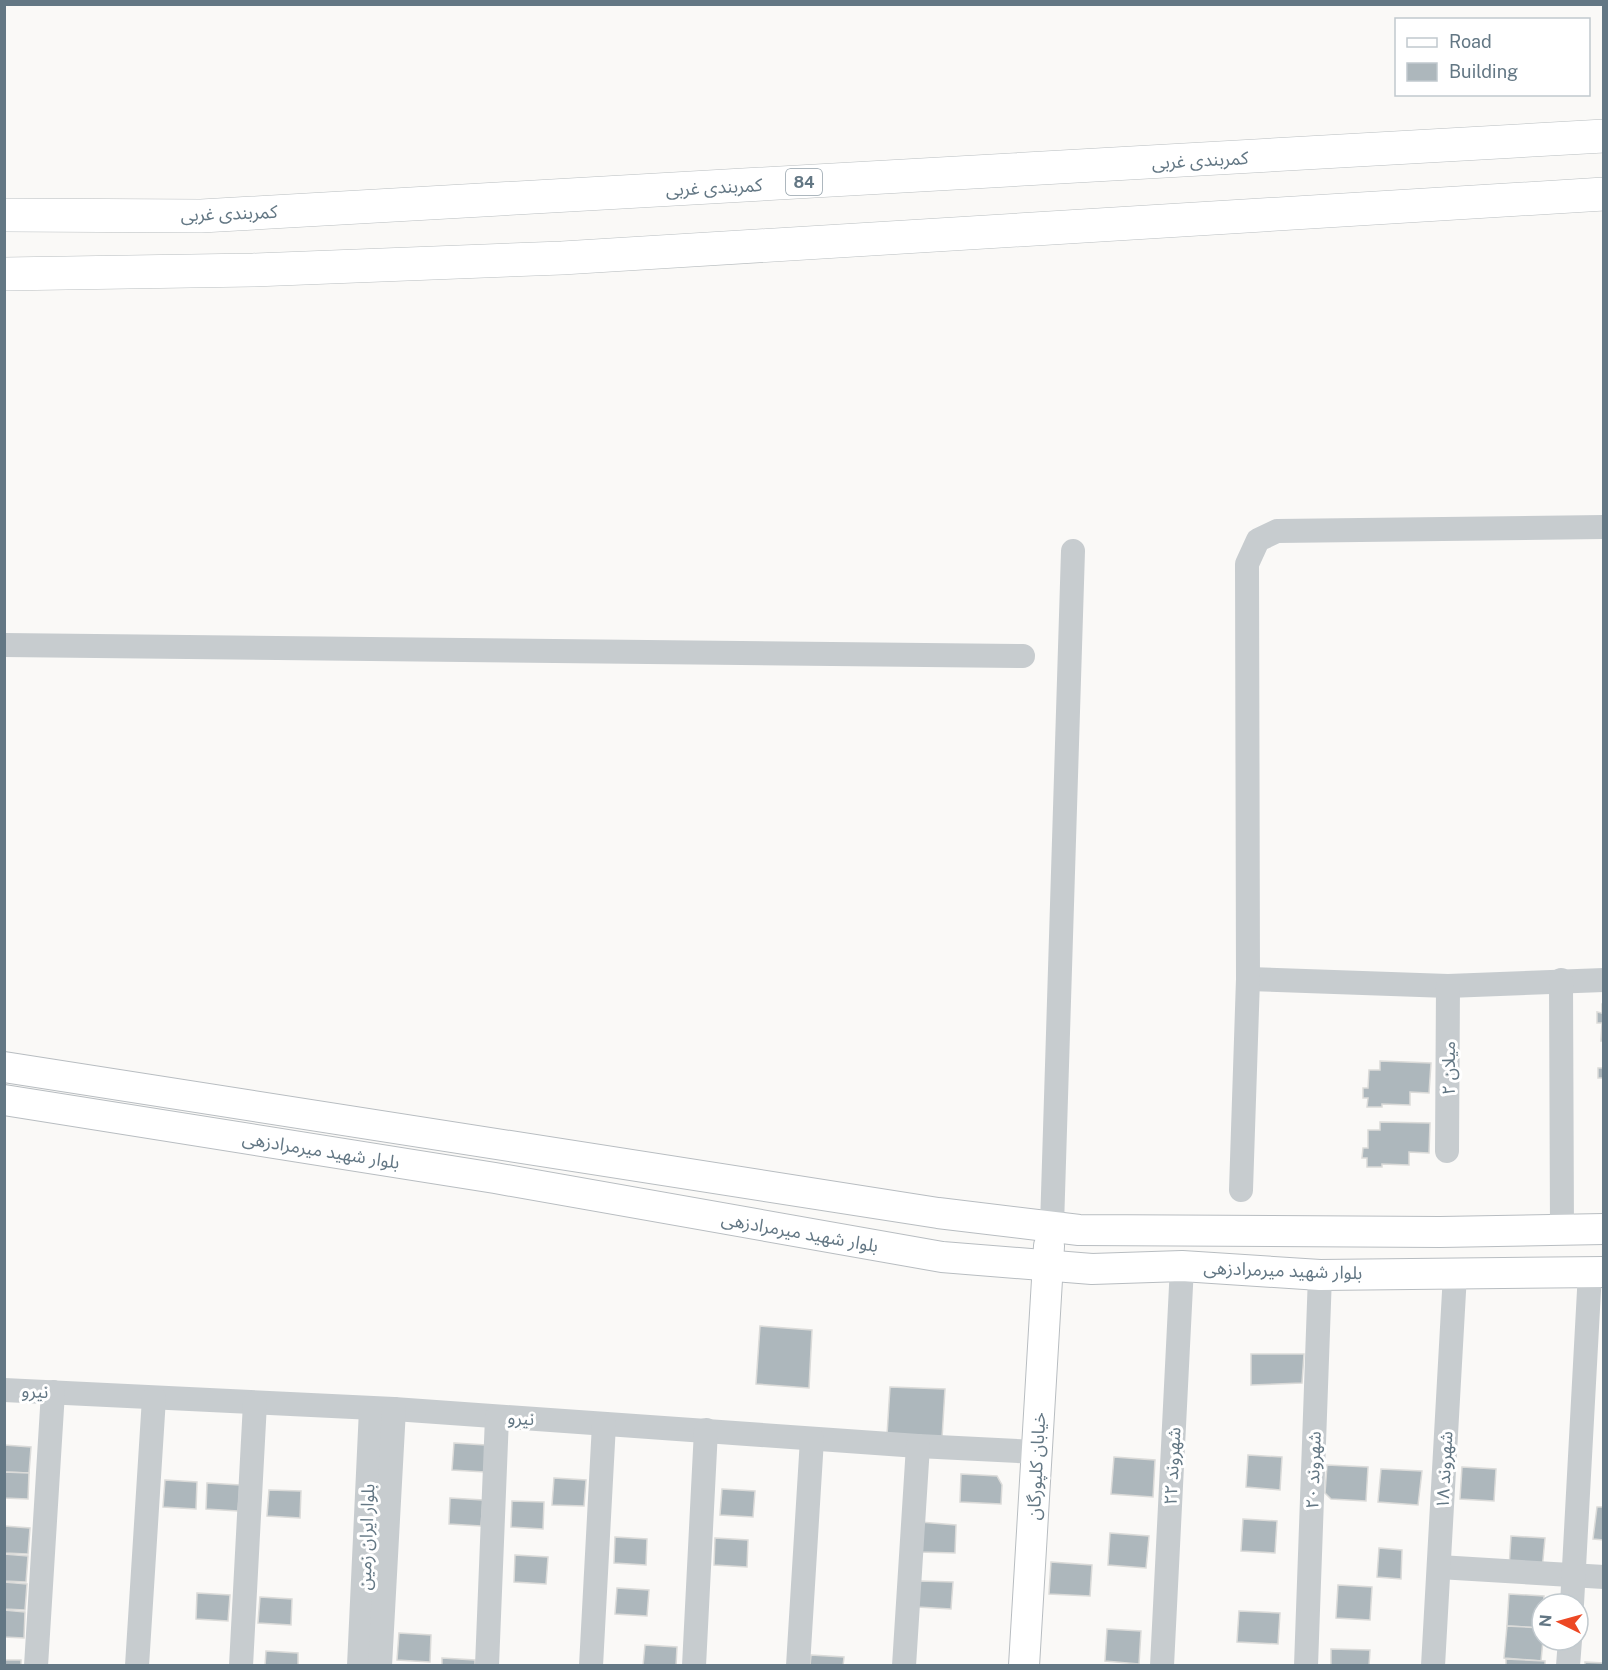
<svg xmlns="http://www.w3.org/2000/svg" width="1608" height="1670" font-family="'Public Sans','Noto Sans Arabic',sans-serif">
  <rect width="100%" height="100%" fill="#faf9f7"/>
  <g fill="#adb7bc" stroke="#dbdbd9" stroke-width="1.5">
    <polygon points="1602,1004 1604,1004 1604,1041 1601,1041 1602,1023 1597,1023 1597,1012 1602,1013"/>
    <polygon points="1380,1061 1431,1063 1429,1093 1410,1092 1410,1105 1382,1104 1382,1107 1367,1107 1368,1098 1363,1098 1363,1088 1368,1088 1369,1070 1380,1070"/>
    <polygon points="1604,1061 1604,1096 1603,1078 1598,1078 1598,1068 1603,1068"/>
    <polygon points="1380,1122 1430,1123 1429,1153 1409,1152 1409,1165 1382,1164 1382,1167 1367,1167 1367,1158 1362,1158 1363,1148 1368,1148 1368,1130 1380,1130"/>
    <polygon points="760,1326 812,1330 809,1388 756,1384"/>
    <polygon points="1251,1354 1304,1354 1302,1383 1251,1385"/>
    <polygon points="890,1387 945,1389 942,1438 887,1435"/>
    <polygon points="454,1443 486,1445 485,1472 452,1470"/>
    <polygon points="4,1445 31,1447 29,1473 4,1472"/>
    <polygon points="1248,1455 1282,1457 1280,1490 1246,1487"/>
    <polygon points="1114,1457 1155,1460 1153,1497 1111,1494"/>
    <polygon points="1327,1465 1368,1467 1366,1501 1331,1499 1325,1493"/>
    <polygon points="1462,1467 1496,1469 1494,1501 1460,1499"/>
    <polygon points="1381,1469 1422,1471 1418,1505 1378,1502"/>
    <polygon points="4,1472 29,1473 28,1499 4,1498"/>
    <polygon points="961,1474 997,1476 1002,1485 1001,1504 960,1502"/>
    <polygon points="554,1478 586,1480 584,1506 552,1505"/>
    <polygon points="165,1480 197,1482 196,1509 163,1507"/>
    <polygon points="207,1483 240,1485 238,1511 206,1509"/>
    <polygon points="722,1489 755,1491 753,1517 720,1515"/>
    <polygon points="269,1490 301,1491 300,1518 267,1516"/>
    <polygon points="450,1498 483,1500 481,1526 449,1524"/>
    <polygon points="512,1501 544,1502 543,1529 511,1527"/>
    <polygon points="1597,1507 1604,1507 1604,1540 1593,1539"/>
    <polygon points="1243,1519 1277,1521 1275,1553 1241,1551"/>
    <polygon points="920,1522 956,1525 955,1553 919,1552"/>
    <polygon points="4,1526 30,1528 28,1554 4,1553"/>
    <polygon points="1110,1533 1149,1536 1146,1568 1108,1565"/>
    <polygon points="1511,1536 1545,1538 1542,1570 1509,1569"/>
    <polygon points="615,1537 647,1539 646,1565 614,1563"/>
    <polygon points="715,1538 748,1540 747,1567 714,1565"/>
    <polygon points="1379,1548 1402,1550 1401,1579 1377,1577"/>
    <polygon points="4,1554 28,1556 26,1582 4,1581"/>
    <polygon points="515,1555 548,1557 546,1584 514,1582"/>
    <polygon points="1051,1562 1092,1565 1090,1596 1049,1594"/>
    <polygon points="920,1581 953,1582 951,1609 918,1607"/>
    <polygon points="4,1582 27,1584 25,1610 4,1609"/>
    <polygon points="1338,1585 1372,1587 1370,1620 1336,1618"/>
    <polygon points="617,1588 649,1590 647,1616 615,1614"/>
    <polygon points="197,1593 230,1595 228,1621 196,1619"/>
    <polygon points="1509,1594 1544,1596 1541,1628 1507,1626"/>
    <polygon points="260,1597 292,1599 291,1625 258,1623"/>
    <polygon points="4,1610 25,1612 24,1638 4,1637"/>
    <polygon points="1239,1611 1280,1613 1278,1644 1237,1642"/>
    <polygon points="1507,1626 1542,1628 1543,1640 1541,1661 1504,1658"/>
    <polygon points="1107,1629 1141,1631 1139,1664 1105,1661"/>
    <polygon points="399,1633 431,1635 430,1662 397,1660"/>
    <polygon points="645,1645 677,1647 676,1666 643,1666"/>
    <polygon points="1331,1649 1370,1650 1369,1666 1331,1666"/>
    <polygon points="266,1651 298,1653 298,1666 265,1666"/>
    <polygon points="811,1655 844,1657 843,1666 810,1666"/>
    <polygon points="442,1658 475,1660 475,1666 442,1666"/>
    <polygon points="1506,1659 1545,1661 1545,1666 1506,1666"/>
    <rect x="4" y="1660" width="17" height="6"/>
    <polygon points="1585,1662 1604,1663 1604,1666 1585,1666"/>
  </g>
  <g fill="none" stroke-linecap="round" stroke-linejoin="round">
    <defs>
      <g id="major">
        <polyline points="4,1067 938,1213 1079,1230 1440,1232 1604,1229"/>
        <polyline points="4,1100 495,1178 942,1257 1092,1269 1182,1266 1320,1275 1604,1272"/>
        <polyline points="1024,1666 1049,1246"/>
      </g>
      <g id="highway">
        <polyline points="4,215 201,216 1604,136"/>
        <polyline points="4,274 253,270 562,258 1604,194"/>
      </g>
    </defs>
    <use href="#major" stroke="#b8bdc1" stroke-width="32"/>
    <use href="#highway" stroke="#b9bec0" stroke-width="34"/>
    <g stroke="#c7cccf" stroke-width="24">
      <polyline points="4,645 1023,656"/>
      <polyline points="1248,979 1448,986 1604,980"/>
      <polyline points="1561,980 1562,1230"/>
      <polyline points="1447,1151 1448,986"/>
      <polyline points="1241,1190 1248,979 1247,564 1258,540 1277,531 1604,527"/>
      <polyline points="1052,1226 1073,551"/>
      <polyline points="4,1390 394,1409 918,1446 1036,1452"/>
      <polyline points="1439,1567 1604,1577"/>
      <polyline points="1572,1604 1590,1272"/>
      <polyline points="36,1666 53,1392"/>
      <polyline points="137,1666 154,1398"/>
      <polyline points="241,1666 255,1403"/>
      <polyline points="359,1666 371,1409"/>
      <polyline points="380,1666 394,1409"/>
      <polyline points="487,1666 497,1417"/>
      <polyline points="591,1666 604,1424"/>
      <polyline points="694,1666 706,1430"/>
      <polyline points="798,1666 812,1439"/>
      <polyline points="904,1666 918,1446"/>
      <polyline points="1162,1666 1182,1266"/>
      <polyline points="1306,1666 1320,1275"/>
      <polyline points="1433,1666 1455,1274"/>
      <polyline points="1568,1666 1570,1640"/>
    </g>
    <use href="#major" stroke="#fff" stroke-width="30"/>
    <use href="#highway" stroke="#fff" stroke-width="33"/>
  </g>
  <g text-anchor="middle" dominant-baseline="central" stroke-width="6" stroke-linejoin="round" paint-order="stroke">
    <rect fill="#fff" stroke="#92a0a9" stroke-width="1.5" x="786" y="169" width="36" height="26" rx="4.5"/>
    <g font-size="16" font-weight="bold" fill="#637784">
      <text x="804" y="182">84</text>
    </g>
    <g font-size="18" fill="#637784" stroke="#fff">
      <text transform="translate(1200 160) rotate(-3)">کمربندی غربی</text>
      <text transform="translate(714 187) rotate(-3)">کمربندی غربی</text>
      <text transform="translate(229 213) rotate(-2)">کمربندی غربی</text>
      <text transform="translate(1448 1068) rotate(-90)">میلان ۲</text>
      <text transform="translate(321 1150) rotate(9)">بلوار شهید میرمرادزهی</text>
      <text transform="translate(800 1232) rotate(10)">بلوار شهید میرمرادزهی</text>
      <text transform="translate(1283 1270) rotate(2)">بلوار شهید میرمرادزهی</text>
      <text transform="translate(35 1391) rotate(3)">نیرو</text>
      <text transform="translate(521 1418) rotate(4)">نیرو</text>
      <text transform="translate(1036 1466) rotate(-87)">خیابان کلپورگان</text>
      <text transform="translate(1172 1466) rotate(-87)">شهروند ۲۲</text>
      <text transform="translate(1313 1470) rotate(-88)">شهروند ۲۰</text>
      <text transform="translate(1444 1470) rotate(-87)">شهروند ۱۸</text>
      <text transform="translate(366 1537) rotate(-88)">بلوار ایران زمین</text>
    </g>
  </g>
  <rect width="1608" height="1670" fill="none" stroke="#637784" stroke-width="12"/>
  <rect x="1395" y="18" width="195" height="78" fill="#ffffff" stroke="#c1c9ce" stroke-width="1.5"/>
  <rect x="1407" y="38" width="30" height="9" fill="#ffffff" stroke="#c1c9ce" stroke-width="1.5"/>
  <text x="1449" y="48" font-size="18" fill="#637784">Road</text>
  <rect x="1407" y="63" width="30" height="18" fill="#adb7bc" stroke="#c1c9ce" stroke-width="1.5"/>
  <text x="1449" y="78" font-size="18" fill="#637784">Building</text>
  <g transform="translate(1560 1622) rotate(275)"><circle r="28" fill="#ffffff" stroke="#c1c9ce" stroke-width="1.5"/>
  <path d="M0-4.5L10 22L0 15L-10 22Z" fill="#ed4824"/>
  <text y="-9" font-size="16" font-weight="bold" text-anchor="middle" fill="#637784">N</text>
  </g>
</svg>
